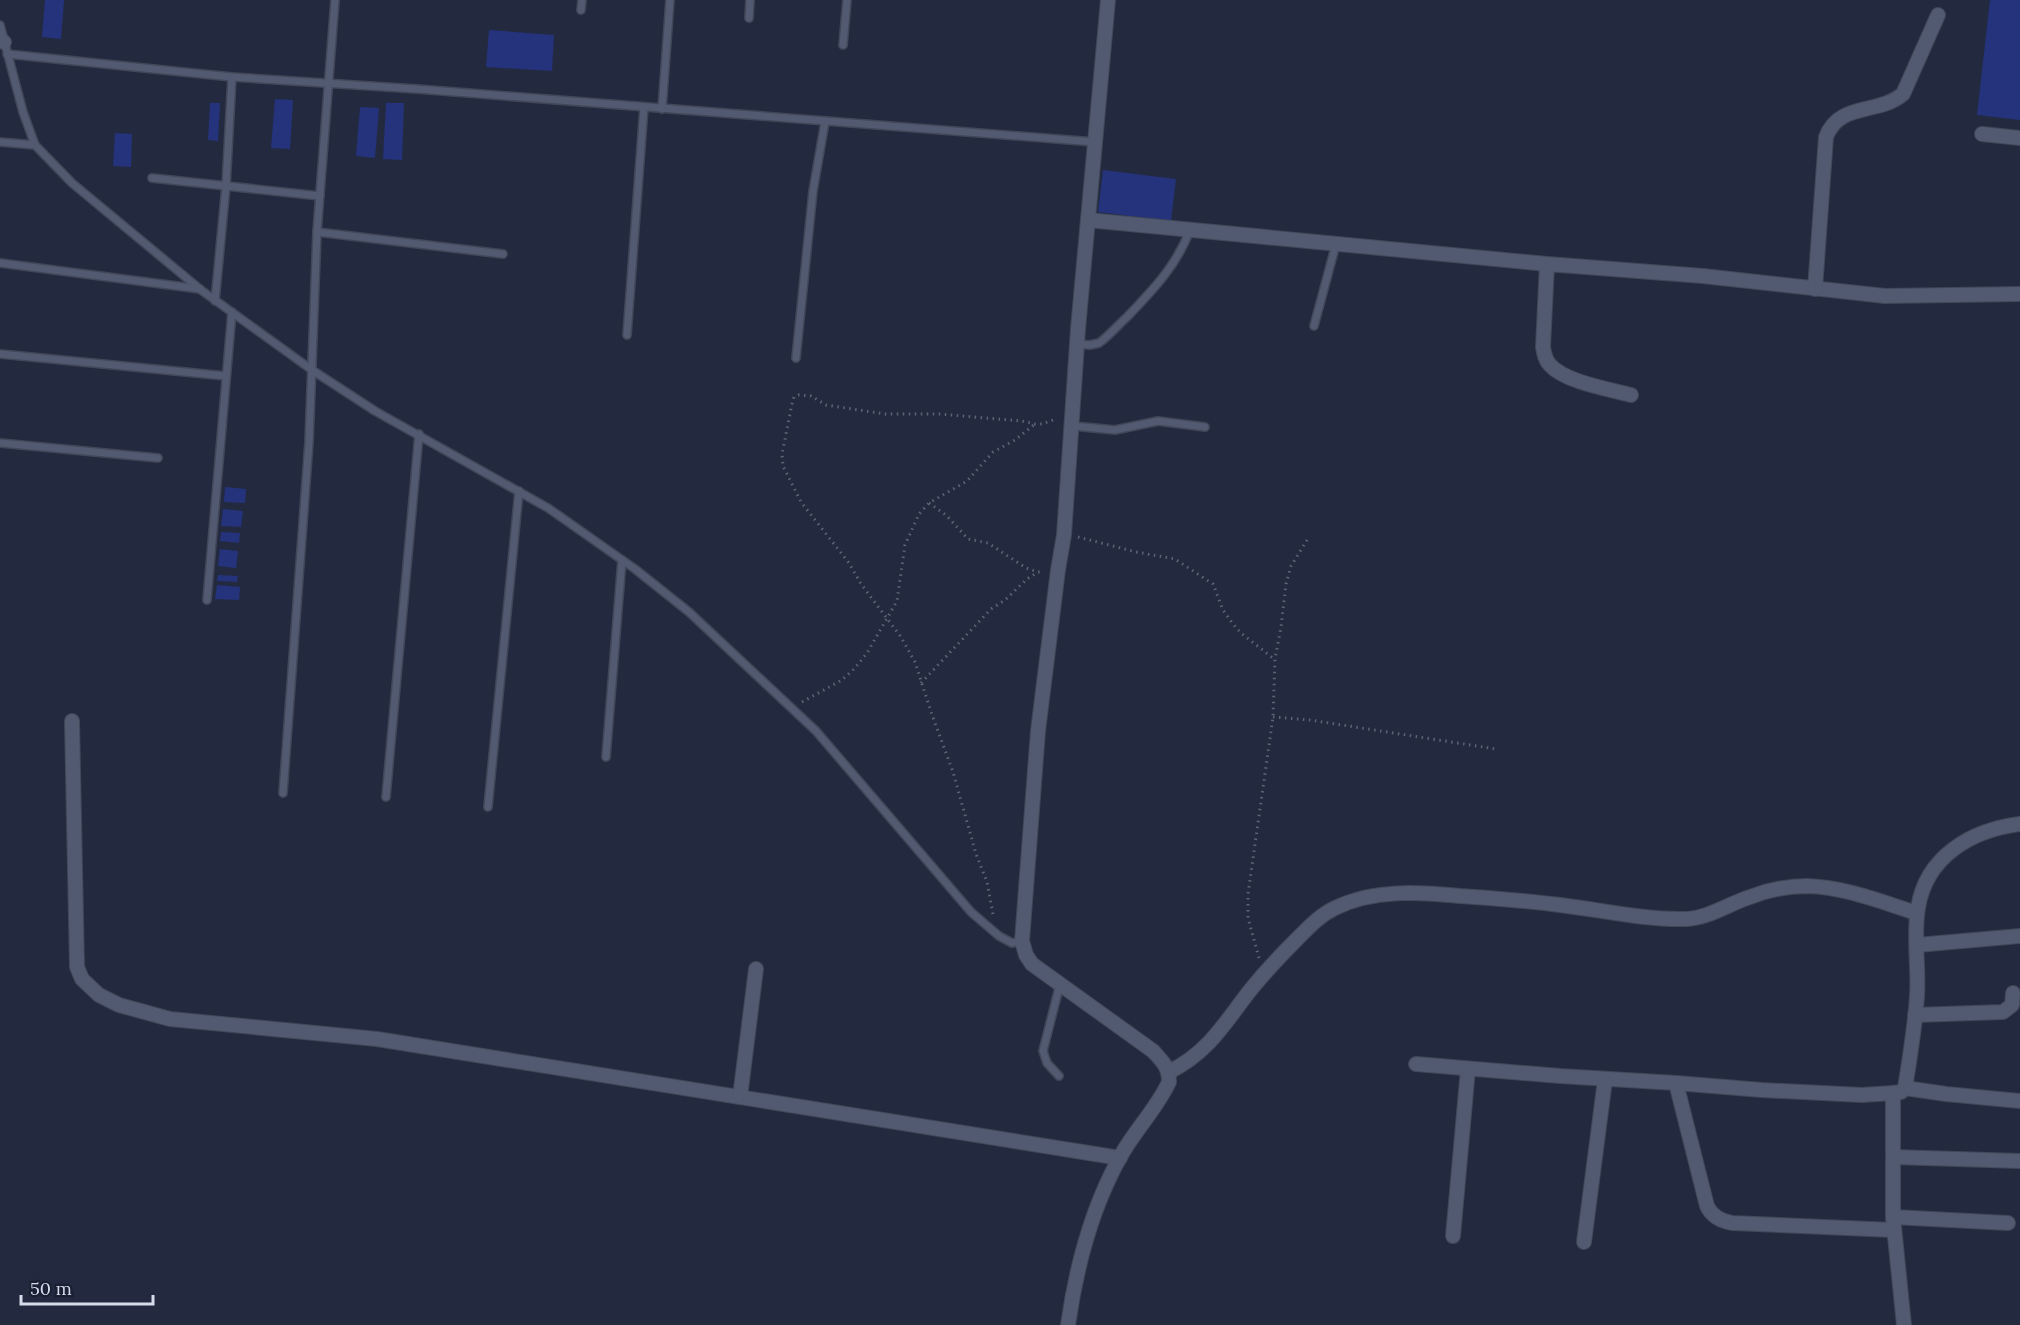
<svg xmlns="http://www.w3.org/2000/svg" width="2020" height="1325" font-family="Lora,serif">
  <rect width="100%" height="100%" fill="#232a3f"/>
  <g fill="#24337c">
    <polygon points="45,0 64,0 61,39 42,37"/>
    <polygon points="1990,0 2020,0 2020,120 1977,115"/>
    <polygon points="489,30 554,35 552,71 486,67"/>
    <polygon points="275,99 293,100 290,149 271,148"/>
    <polygon points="210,103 220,103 218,141 208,140"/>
    <polygon points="386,103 404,103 402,160 383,159"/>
    <polygon points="360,107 379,108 375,158 356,156"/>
    <polygon points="115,133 132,134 131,167 113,166"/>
    <polygon points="1103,170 1176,179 1171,221 1098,212"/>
    <polygon points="225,487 246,489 245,503 224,502"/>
    <polygon points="223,509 243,511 241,527 221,526"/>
    <polygon points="221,532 240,533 239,543 220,541"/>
    <polygon points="220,549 238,551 236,568 218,566"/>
    <polygon points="218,575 238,576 237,582 217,581"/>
    <polygon points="217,585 240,587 239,600 215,599"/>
  </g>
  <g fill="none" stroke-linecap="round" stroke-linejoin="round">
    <defs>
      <g id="lane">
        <polyline points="581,10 582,0"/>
        <polyline points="749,18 750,0"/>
        <polyline points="0,25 23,112 35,145 72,183 201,290 312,370 375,411 548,508 635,569 689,612 816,731 971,912 999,936 1012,943 1022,941"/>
        <polyline points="843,45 847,0"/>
        <polyline points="7,54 232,77 417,89 1095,142"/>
        <polyline points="662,109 670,0"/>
        <polyline points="0,142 35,145"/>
        <polyline points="152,178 320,196"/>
        <polyline points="317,232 503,254"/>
        <polyline points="0,263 200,289"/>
        <polyline points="215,301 226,186 232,77"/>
        <polyline points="1314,326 1336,244"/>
        <polyline points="627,335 644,107"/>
        <path d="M1077,344L1090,345L1099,343C1109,336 1118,325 1127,317C1153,290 1177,265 1190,230"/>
        <polyline points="0,354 226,376"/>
        <polyline points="796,358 813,191 825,122"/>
        <polyline points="1073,426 1115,430 1158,421 1205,427"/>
        <polyline points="0,443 158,458"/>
        <polyline points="207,600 232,312"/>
        <polyline points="606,757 622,560"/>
        <polyline points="283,793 309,442 317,232 335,0"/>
        <polyline points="386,797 419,434"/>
        <polyline points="488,807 519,491"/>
        <polyline points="1059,1076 1047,1063 1043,1051 1060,984"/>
      </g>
      <g id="street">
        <polyline points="0,41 4,42"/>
        <polyline points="1982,134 2020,138"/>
        <polyline points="1088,220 1547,264 1703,276 1885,296 2020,294"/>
        <path d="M1547,264L1543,347C1544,353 1545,360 1550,365C1565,382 1609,389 1631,395"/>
        <path d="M1815,289L1826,137C1839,102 1878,115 1903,94L1938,15"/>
        <polyline points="72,721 77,967 82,979 99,995 119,1005 170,1019 377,1039 1120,1158"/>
        <polyline points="1917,945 2020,936"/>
        <polyline points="1915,1015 2003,1012 2012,1005 2013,993"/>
        <polyline points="1416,1064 1560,1076 1676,1083 1762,1090 1862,1095 1893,1093 1901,1092 1905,1088 1946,1094 2020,1101"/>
        <path d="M1169,1072C1207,1053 1223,1026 1248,993C1263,974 1280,956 1297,939C1309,927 1320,915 1335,908C1374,889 1419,892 1460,896C1493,898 1527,901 1560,905C1602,910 1643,920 1686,919C1709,918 1728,904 1750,897C1768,890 1788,886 1807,886C1845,887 1881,902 1917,913"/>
        <path d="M1676,1083L1707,1206C1712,1217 1721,1221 1732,1223L1893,1230"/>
        <path d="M1905,1088C1910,1057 1915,1027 1917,996C1919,967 1913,937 1918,908C1926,856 1972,830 2020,824"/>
        <polyline points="1893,1093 1893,1217 1904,1325"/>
        <polyline points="740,1097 756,969"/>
        <polyline points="1893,1157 2020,1161"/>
        <polyline points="1893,1217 2008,1223"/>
        <polyline points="1453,1236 1468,1069"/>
        <polyline points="1584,1242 1605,1080"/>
        <path d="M1068,1325C1076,1268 1091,1210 1119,1159C1133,1132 1156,1110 1169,1082C1169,1067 1163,1062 1153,1051L1032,964L1026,955L1022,941L1038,731L1058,570L1064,535L1078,329L1108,0"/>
      </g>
    </defs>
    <use href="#lane" stroke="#414758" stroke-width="10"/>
    <use href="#street" stroke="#414758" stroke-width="16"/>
    <g stroke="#5d6476" stroke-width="3" stroke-dasharray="1.5 4.5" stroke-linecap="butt">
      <polyline points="929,503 946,515 968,539 988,543 1026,568 1038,572"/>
      <polyline points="1078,537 1136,552 1175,559 1213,584 1223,610 1233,624 1241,633 1274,659"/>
      <polyline points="921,683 991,609 1005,600 1027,579 1038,572 1044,572"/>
      <polyline points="802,702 842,680 855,668 867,653 897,601 905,545 919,514 929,503 967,481 993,452 1015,440 1035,424"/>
      <polyline points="1273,717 1310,720 1496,749"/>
      <polyline points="993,914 987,882 976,854 953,772 931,712 915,662 901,637 861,584 849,563 801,502 783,466 782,454 792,404 794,397 799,395 811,396 826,405 885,414 939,414 1022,421 1035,424 1042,424 1056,419"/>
      <polyline points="1259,958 1248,918 1248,894 1273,717 1275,659 1281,627 1286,584 1291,566 1309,537"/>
    </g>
    <use href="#lane" stroke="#525a72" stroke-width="7"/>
    <use href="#street" stroke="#525a72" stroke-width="14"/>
  </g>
  <path d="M21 1295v9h132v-9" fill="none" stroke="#d7dcea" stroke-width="3"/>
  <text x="30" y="1295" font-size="18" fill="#d7dcea" stroke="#1a2034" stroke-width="4.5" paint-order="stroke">50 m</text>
</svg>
